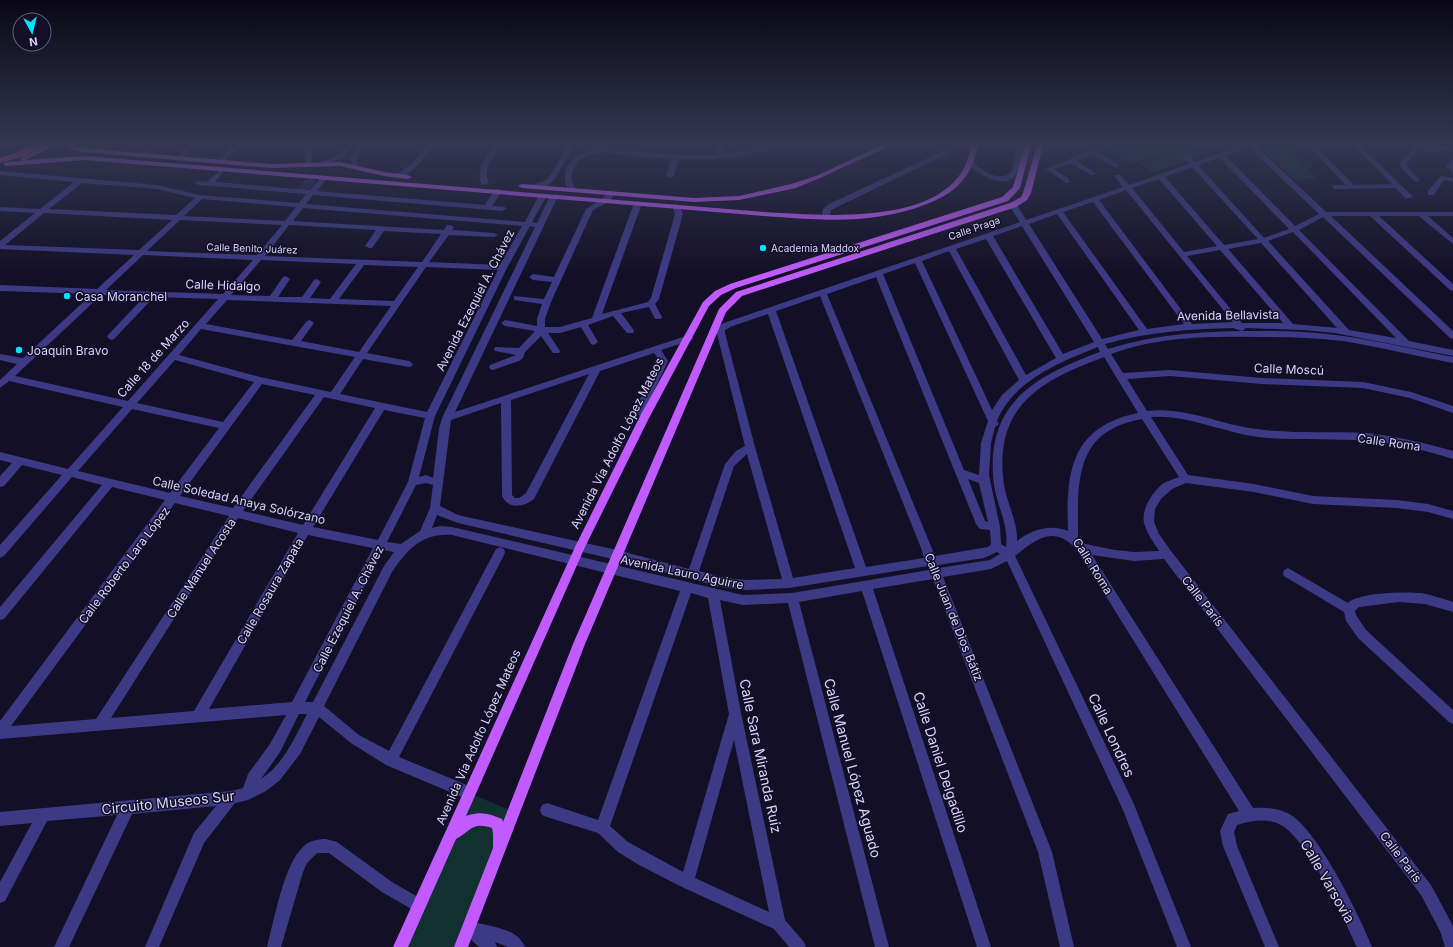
<svg xmlns="http://www.w3.org/2000/svg" width="1453" height="947" font-family="Inter,sans-serif">
  <rect width="100%" height="100%" fill="#130f26"/>
  <g fill="#12302f">
    <polygon points="1133,142 1162,142 1176,150 1131,164 1108,150"/>
    <polygon points="1256,142 1283,142 1316,178 1295,180"/>
    <polygon points="1190,148 1202,156 1153,172 1140,164"/>
    <polygon points="469,793 515,812 461,947 400,947"/>
  </g>
  <polygon fill="#241b47" stroke="#3b2d73" points="306,180 315,181 309,188 299,188"/>
  <g fill="none" stroke-linecap="round" stroke-linejoin="round">
    <g fill="#3d3a85" fill-rule="evenodd">
      <polygon points="99,142 105,142 103,153 98,152"/>
      <polygon points="154,142 161,142 146,156 142,156 142,154"/>
      <polygon points="192,142 199,142 180,159 176,159 176,157"/>
      <polygon points="226,142 257,142 308,146 312,142 319,142 313,148 311,165 308,167 305,165 306,150 242,145 223,162 219,162 219,160 235,144"/>
      <polygon points="348,142 355,142 342,158 318,166 315,164 338,156"/>
      <polygon points="361,142 367,142 356,158 359,166 356,168 353,166 350,158"/>
      <path d="M429,142H435C427,154 411,180 394,177V175C410,168 419,156 429,142Z"/>
      <path d="M497,142H503C495,155 482,167 489,183L482,185C474,169 488,155 497,142Z"/>
      <path d="M570,142H576L555,178C551,185 542,189 533,189V185L546,180L550,176Z"/>
      <path d="M588,142H596L606,149L675,155H718L716,142H722L725,154C744,152 764,142 781,142C760,160 705,160 678,159L674,176L670,178L666,176L671,159C659,158 647,157 634,156C615,154 583,146 573,170C570,178 572,184 577,190L570,192C555,170 575,152 597,149Z"/>
      <path d="M1018,142H1024C1022,151 1022,165 1017,173C1006,192 976,174 967,162L972,161C982,170 992,179 1007,175L1012,171Z"/>
      <polygon points="1114,142 1124,142 1097,152 1119,165 1119,167 1115,167 1091,155 1076,160 1095,173 1095,175 1091,175 1071,163 1054,169 1069,179 1069,183 1066,183 1046,169 1089,151"/>
      <polygon points="1183,142 1190,142 1190,143 1187,145"/>
      <path d="M1245,142H1252L1326,212H1453V216H1428L1453,238V244L1419,216H1379L1453,284V291L1450,290L1370,216H1331L1453,331V339L1450,338L1323,217L1299,230L1409,341L1453,350V356L1335,333L1304,330L1246,328L1242,331L1233,328C1189,329 1147,332 1105,344L1108,349C1158,333 1209,331 1261,331C1288,331 1316,332 1343,336C1380,341 1416,350 1453,357V363C1416,356 1380,347 1343,341C1316,338 1288,337 1261,337C1211,336 1159,336 1111,354L1123,373L1170,370L1262,378L1363,382L1411,392L1453,406V413L1410,398L1363,388L1262,384L1170,376L1127,379L1147,411C1185,406 1221,425 1257,429C1294,434 1330,431 1367,433C1396,436 1425,443 1453,451V459C1425,450 1396,443 1367,441C1331,438 1294,441 1258,437C1223,432 1185,414 1151,417L1188,475L1254,484L1313,496L1397,500L1428,504L1453,511V519L1428,512L1397,508L1313,504L1254,492L1186,483L1172,489L1161,499L1155,509L1154,522L1159,534L1171,551L1431,885L1453,926V947H1445L1440,931L1421,895L1164,559L1134,561L1092,555L1253,808C1267,807 1282,808 1294,817C1321,838 1359,914 1372,947H1357C1343,918 1308,838 1279,824C1267,818 1250,821 1237,825L1234,832L1237,846L1279,947H1265L1223,846L1220,831L1228,814L1239,811L1078,551C1055,524 1037,538 1015,556L1133,802L1191,947H1177L1123,810L1007,561L991,569L943,577L1052,852L1074,947H1060L1038,852L933,579L873,589L991,947H977L862,591L799,602L889,947H875L788,603L743,605L720,600L741,713L785,920L804,942L806,947H789L774,929L682,887L639,865L618,852L598,833L547,817L542,815L540,810L542,805L547,803L598,820L680,591L452,535C422,533 408,549 392,572L324,706L359,735L389,751L496,549L500,547L504,549L505,552L504,555L399,757L474,788L476,793L474,798L469,800L386,765L351,743L319,717L300,754L280,780L266,791L248,800L235,803L204,843L159,947H145L194,833L216,806L132,814L69,947H54L117,815L47,821L5,901L0,903V882L32,823L0,826V812L231,791L243,788L248,774L270,744L286,715L0,739V721L165,500L112,487L4,619L0,620V607L102,485L72,477L4,556L0,558V545L62,475L22,465L4,486L0,487V476L12,463L0,460V452L68,469L123,407L9,381L0,388V380L17,364L0,360V354L23,358L92,294L0,291V285L97,289L134,255L0,249V241L35,213L0,211V207L40,209L74,182L0,175V171L157,185L200,195L299,203L306,194L199,185L195,183L199,181L207,182L223,167L226,169L215,182L310,190L322,176L324,175L328,177L317,191L485,205L495,189H498L502,191L492,206L505,207L506,209L502,211L313,195L306,204L525,222L539,195L543,193L547,195L532,222L537,223L550,196L557,194L558,196L455,412L686,336H692L693,338L692,340L661,350L668,361L646,407L649,418L647,420H641L636,407L660,361L654,353L600,371L534,499C523,507 509,510 502,496L501,403L451,420L440,506L458,515L617,550L689,569L725,464L736,451L745,446L717,334L712,328L713,326H719L724,323L1020,222L1009,205L1010,203H1016L1026,220L1123,187L1114,176L1116,175H1120L1129,185L1189,164L1181,154L1182,153H1186L1195,162L1247,144ZM1250,148L1319,214L1295,226L1226,156ZM1220,158L1289,229L1264,238L1198,165ZM1192,167L1258,239L1224,245L1165,177ZM1159,179L1217,246L1184,252L1132,188ZM82,183L157,189L195,198L176,215L49,209ZM1126,190L1233,322L1192,324L1099,200ZM202,199L296,207L285,221L184,216ZM1093,202L1184,324L1147,329L1063,212ZM303,208L522,226L500,265L429,262L449,235L494,237L498,235L494,233L452,230L454,227L450,225H447L444,230L293,221ZM44,213L172,220L139,250L5,245ZM1057,214L1139,330L1102,339L1029,224ZM180,220L282,225L257,255L147,251ZM289,225L376,230L365,246L369,248H372L384,231L441,234L422,262L265,256ZM530,226L535,227L442,418L439,429L433,478L426,475L419,477L435,416L507,268ZM1022,226L1094,342L1063,354L993,236ZM1293,232L1396,338L1349,330L1268,241ZM986,239L1056,358L1026,375L956,249ZM1261,243L1337,328L1293,324L1228,249ZM1220,250L1283,323H1242L1187,256ZM949,251L1019,380L1002,395L992,410L922,261ZM143,255L253,260L223,294L106,290ZM261,260L356,264L330,299L310,298L321,282L317,279L314,280L302,297H278L290,279L286,276L283,277L270,296L231,295ZM915,263L988,421L981,443L979,475L964,470L883,274ZM364,265L418,267L394,301L339,299ZM426,267L498,270L427,412L340,394L363,359L409,367L412,366L413,364L409,361L367,353ZM876,277L976,524L980,529L990,530L991,544L988,547L935,556L827,294ZM101,295L145,296L108,335L107,337L111,340L114,339L154,297L218,299L128,401L15,376ZM820,296L921,548L924,558L866,567L776,311ZM227,300L391,306L359,352L301,341L314,323L310,320L307,321L292,340L206,324ZM768,314L855,568L793,578L755,447L725,333V330L730,327ZM201,329L355,357L331,392L260,377L179,355ZM1098,347L1100,352C1034,376 984,404 994,485C997,506 1009,525 1006,547L1001,544L1000,527L989,475L991,443L995,427L999,424L997,421C1013,381 1060,362 1098,347ZM1104,357L1138,413C1071,427 1066,471 1068,531C1049,524 1033,529 1017,541C1018,522 1007,504 1004,485C993,407 1039,381 1104,357ZM175,360L254,382L223,422L137,403ZM589,374L526,493L519,498H515L512,495L511,400ZM262,384L315,395L233,508L180,496ZM324,397L375,408L303,525L243,511ZM132,409L219,428L170,493L78,471ZM384,410L425,418L408,482L378,540L313,527ZM1142,419L1179,477C1174,479 1168,481 1164,483C1153,491 1141,509 1144,523C1147,533 1153,542 1159,551L1134,552L1115,550L1085,544L1078,537C1078,481 1074,431 1142,419ZM747,454L782,579L746,580L726,578L699,571L734,466ZM968,479L979,483L988,522L985,521ZM426,483L433,485L430,508L420,531L401,544L387,542L416,485ZM175,503L229,516L96,719L11,726ZM437,515L458,523L617,560L726,588L746,590L789,588L928,566L929,570L792,593L743,595L452,527L440,526L432,528ZM238,518L298,533L194,711L111,718ZM308,535L373,548L292,702L209,709ZM383,550L394,552L384,566L313,702H305ZM997,552L1000,554L990,560L939,568L938,565L984,558ZM691,593L708,598L729,714L683,872L628,842L610,826ZM299,714H307C295,737 284,764 261,779L280,752ZM734,740L769,912L695,878Z"/>
      <polygon points="1304,142 1311,142 1354,185 1392,184 1350,142 1357,142 1413,197 1406,199 1396,188 1333,189 1333,185 1346,185"/>
      <path d="M1424,142C1434,143 1442,146 1453,147V151L1441,150L1431,153L1419,149L1407,163V167L1420,180L1416,182L1402,169L1400,163L1415,147Z"/>
      <polygon points="956,145 974,146 977,148 974,150 957,149 835,208 831,210 829,220 823,220 822,218 823,209 829,204"/>
      <polygon points="1453,159 1453,173 1446,167 1451,160"/>
      <polygon points="1442,176 1453,178 1453,182 1444,180 1434,195 1428,195 1428,191 1440,177"/>
      <polygon points="608,191 615,193 609,202 593,210 551,302 545,319 545,327 560,327 592,318 634,203 638,201 642,203 602,314 648,302 651,298 675,214 672,206 676,204 680,206 683,214 659,299 655,304 662,317 661,319 655,319 649,307 621,313 633,329 634,331 633,333 627,333 613,316 588,325 598,342 594,345 591,344 581,327 560,333 548,333 560,351 559,353 553,353 541,336 525,352 523,358 519,361 493,370 490,369 489,367 490,365 516,355 495,351 494,349 495,347 519,348 535,331 505,326 501,323 505,320 537,326 537,319 542,304 514,300 514,296 544,299 552,282 533,280 529,277 533,274 554,277 586,209 603,198"/>
      <path d="M1288,568L1348,603C1359,592 1411,591 1426,594C1435,596 1444,599 1453,602V612L1425,604L1399,602L1359,607L1355,611L1356,615L1366,630L1453,710V724L1449,722L1358,638L1346,621L1344,612L1284,576L1283,573L1284,570Z"/>
      <path d="M326,839L337,842L392,882L423,900L425,905L423,910L418,912L413,910L382,892L329,853H317L307,863L303,872L281,947H267C274,921 284,864 303,847C308,841 318,839 326,839Z"/>
      <path d="M469,921C487,926 517,927 525,947H508L495,942L497,947H479L464,933L462,928L464,923Z"/>
    </g>
    <g fill="#c25bff" fill-rule="evenodd">
      <path d="M54,142H63L25,160L85,156L764,212C819,215 922,225 959,176C967,166 969,153 973,142H979C976,154 973,166 966,176C956,191 940,199 924,205C872,225 818,220 764,216L85,160L6,166L3,164L6,162L22,161L20,159L21,158Z"/>
      <polygon points="64,142 71,142 73,146 82,148 272,164 340,162 384,172 408,175 412,177 408,179 384,176 340,166 272,168 82,152 69,148"/>
      <polygon points="889,142 898,142 820,178 796,188 739,200 694,202 522,188 518,186 522,184 694,198 739,196 791,184 816,176"/>
      <path d="M1026,142H1032L1020,188L1008,201L736,288L721,295L709,306L649,418L585,547L466,816C479,811 489,813 502,819L503,822L573,644L719,309L736,292L1010,203L1021,197L1023,193L1038,142H1044L1031,193L1027,200L1016,207L742,296L726,312L585,644L468,947H454L493,848V834L492,828C473,821 470,831 456,839L408,947H393L575,547L639,418L703,302L715,291L730,284L1002,197L1013,187Z"/>
    </g>
    <polygon fill="#ff4fa3" fill-rule="evenodd" points="44,142 55,142 25,156 0,163 0,158"/>
  </g>
  <linearGradient id="sky" x2="0" y2="1"><stop stop-color="#0a0815"/><stop offset="0.52" stop-color="#333752"/><stop offset="1" stop-color="#333752" stop-opacity="0"/></linearGradient>
  <rect width="1453" height="275" fill="url(#sky)"/>
  <g fill="#00e5ff" stroke="#130f26" stroke-width="1.5">
    <circle cx="763" cy="248" r="4"/>
    <circle cx="67" cy="296" r="4"/>
    <circle cx="19" cy="350" r="4"/>
  </g>
  <g text-anchor="middle" dominant-baseline="central" stroke-width="3" stroke-linejoin="round" paint-order="stroke">
    <g font-size="10" fill="#d9d4ff" stroke="#130f26">
      <text transform="translate(974 228) rotate(-19)">Calle Praga</text>
      <text transform="translate(252 248) rotate(2)">Calle Benito Juárez</text>
    </g>
    <g font-size="10" fill="#d9d4ff" stroke="#130f26" text-anchor="start">
      <text x="771" y="248">Academia Maddox</text>
    </g>
    <g font-size="12" fill="#d9d4ff" stroke="#130f26">
      <text transform="translate(223 285) rotate(2)">Calle Hidalgo</text>
      <text transform="translate(475 300) rotate(-63)">Avenida Ezequiel A. Chávez</text>
      <text transform="translate(1228 315) rotate(-1)">Avenida Bellavista</text>
      <text transform="translate(153 358) rotate(-48)">Calle 18 de Marzo</text>
      <text transform="translate(1289 369) rotate(2)">Calle Moscú</text>
      <text transform="translate(1389 442) rotate(8)">Calle Roma</text>
      <text transform="translate(617 443) rotate(-63)">Avenida Via Adolfo López Mateos</text>
      <text transform="translate(239 500) rotate(13)">Calle Soledad Anaya Solórzano</text>
      <text transform="translate(124 565) rotate(-53)">Calle Roberto Lara López</text>
      <text transform="translate(1093 566) rotate(58)">Calle Roma</text>
      <text transform="translate(201 568) rotate(-57)">Calle Manuel Acosta</text>
      <text transform="translate(682 572) rotate(12)">Avenida Lauro Aguirre</text>
      <text transform="translate(270 591) rotate(-60)">Calle Rosaura Zapata</text>
      <text transform="translate(1203 601) rotate(52)">Calle París</text>
      <text transform="translate(348 609) rotate(-63)">Calle Ezequiel A. Chávez</text>
      <text transform="translate(954 617) rotate(68)">Calle Juan de Dios Bátiz</text>
      <text transform="translate(478 737) rotate(-66)">Avenida Via Adolfo López Mateos</text>
      <text transform="translate(1401 857) rotate(53)">Calle París</text>
    </g>
    <g font-size="12" fill="#d9d4ff" stroke="#130f26" text-anchor="start">
      <text x="75" y="296">Casa Moranchel</text>
      <text x="27" y="350">Joaquin Bravo</text>
    </g>
    <g font-size="14" fill="#d9d4ff" stroke="#130f26">
      <text transform="translate(1112 735) rotate(65)">Calle Londres</text>
      <text transform="translate(761 756) rotate(78)">Calle Sara Miranda Ruíz</text>
      <text transform="translate(941 762) rotate(72)">Calle Daniel Delgadillo</text>
      <text transform="translate(853 768) rotate(75)">Calle Manuel López Aguado</text>
      <text transform="translate(168 802) rotate(-6)">Circuito Museos Sur</text>
      <text transform="translate(1328 881) rotate(60)">Calle Varsovia</text>
    </g>
  </g>
  <g transform="translate(32 32) rotate(172)"><circle r="19" fill="#130f26" stroke="#625e7d"/>
  <path d="M0-3L7 15L0 10L-7 15Z" fill="#00e5ff"/>
  <text y="-6" font-size="11" font-weight="bold" text-anchor="middle" fill="#d9d4ff">N</text>
  </g>
</svg>
